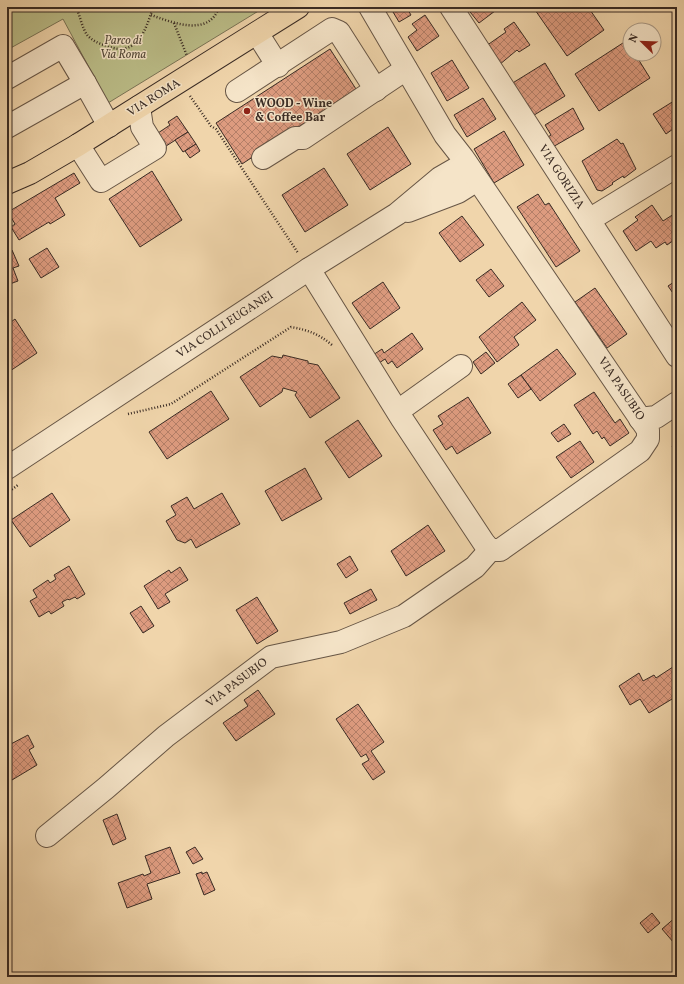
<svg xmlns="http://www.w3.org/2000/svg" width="684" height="984" font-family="Vollkorn,serif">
  <defs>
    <pattern id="building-cross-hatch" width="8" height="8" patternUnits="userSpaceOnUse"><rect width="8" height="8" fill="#dd9b7f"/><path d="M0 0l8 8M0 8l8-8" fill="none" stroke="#b47f68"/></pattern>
  </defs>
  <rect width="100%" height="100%" fill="#f0d5ab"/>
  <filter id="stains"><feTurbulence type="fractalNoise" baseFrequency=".005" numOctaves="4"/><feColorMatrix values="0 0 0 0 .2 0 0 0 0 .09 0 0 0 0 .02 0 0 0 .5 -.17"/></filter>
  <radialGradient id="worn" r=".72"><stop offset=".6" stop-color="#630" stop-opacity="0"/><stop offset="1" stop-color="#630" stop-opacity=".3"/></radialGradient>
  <polygon fill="#bbbd88" stroke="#7a7456" points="7,7 265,7 108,103 63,19 7,50"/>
  <g fill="url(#building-cross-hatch)" stroke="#392b24">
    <polygon points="390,7 414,7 408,10 411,15 399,22"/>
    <polygon points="466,7 498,7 499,8 479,23"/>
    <polygon points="533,7 588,7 604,30 567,56"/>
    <polygon points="425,15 439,36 417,51 408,37 417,30 412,24"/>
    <polygon points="514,22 530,45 519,52 517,50 499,65 486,46 506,32 504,29"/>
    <polygon points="626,41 630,47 630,54 635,54 650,78 599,111 575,74"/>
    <polygon points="330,49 356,89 242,164 216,123"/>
    <polygon points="452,60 469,88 447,101 431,73"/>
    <polygon points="545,63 565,96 531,117 511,84"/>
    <polygon points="483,98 496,119 467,137 454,115"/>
    <polygon points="677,99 677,135 673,129 666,134 653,114"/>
    <polygon points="573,108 584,129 551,148 545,139 551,135 545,125"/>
    <polygon points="177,116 188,132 163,148 155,135 170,125 168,122"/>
    <polygon points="388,127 411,164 370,190 347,154"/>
    <polygon points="504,131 524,165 494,183 474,149"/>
    <polygon points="188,132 196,144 183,152 175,140"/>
    <polygon points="617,139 621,144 623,143 636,169 624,178 623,176 612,183 613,184 602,191 597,190 582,161"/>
    <polygon points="196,144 200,151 190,158 185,151"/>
    <polygon points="324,168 348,205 305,232 282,195"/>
    <polygon points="152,171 182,220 140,247 109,199"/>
    <polygon points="74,173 80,183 55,198 65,215 50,224 49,222 19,240 11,227 15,224 8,212"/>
    <polygon points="538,194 545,205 549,203 580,251 556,267 517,207"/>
    <polygon points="652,205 663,221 677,212 677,238 667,245 665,242 656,248 651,241 636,251 623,231 638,220 635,217"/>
    <polygon points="462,216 484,245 460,262 439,233"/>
    <polygon points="47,248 59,267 41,278 29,259"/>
    <polygon points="12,250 19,266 13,268 18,281 7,285 7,252"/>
    <polygon points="491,269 504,286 489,297 476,280"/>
    <polygon points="677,280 677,299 668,286"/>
    <polygon points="383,282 400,308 370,329 352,303"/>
    <polygon points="595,288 627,334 607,348 575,302"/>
    <polygon points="522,302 536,320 514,337 519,345 497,362 479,337"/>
    <polygon points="15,319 37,353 7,373 7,325"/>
    <polygon points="412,333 423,349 397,368 392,361 388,364 385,359 379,363 373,355 382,349 384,353"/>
    <polygon points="557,349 576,374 540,401 521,375"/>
    <polygon points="486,352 495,363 481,374 473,362"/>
    <polygon points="283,355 308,361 308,363 318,365 340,398 310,418 295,395 297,392 283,388 282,392 260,407 240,377 272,356 282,358"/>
    <polygon points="521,375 531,389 518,398 508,384"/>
    <polygon points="211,391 229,419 167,459 149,432"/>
    <polygon points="594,392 615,423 620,419 629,433 610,446 604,437 602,439 597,431 593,434 574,405"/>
    <polygon points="468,397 491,433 457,454 452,446 446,450 433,430 443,424 438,416"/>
    <polygon points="358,420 382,456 349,478 325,442"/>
    <polygon points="564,424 571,434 558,442 551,433"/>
    <polygon points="580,441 594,462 571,478 556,457"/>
    <polygon points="677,443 677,454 672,446"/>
    <polygon points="305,468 322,499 282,521 265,491"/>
    <polygon points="52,493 70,520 30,547 11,520"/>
    <polygon points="222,493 240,524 196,548 191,539 185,543 177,540 166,521 176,515 171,506 187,497 194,509"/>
    <polygon points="428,525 445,551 406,576 391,551"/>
    <polygon points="350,556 358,570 346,578 337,564"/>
    <polygon points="69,566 85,594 77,599 75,597 69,600 68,599 62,602 64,606 51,614 49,611 39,617 30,601 37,597 33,590 48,580 50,583 56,579 54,575"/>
    <polygon points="180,567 188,580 165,594 170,602 158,609 144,586 169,570 171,573"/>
    <polygon points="371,589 377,600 350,614 344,603"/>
    <polygon points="257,597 278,631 257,644 236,610"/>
    <polygon points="141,606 154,626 143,633 130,613"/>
    <polygon points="676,665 677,696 649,713 640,699 630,705 619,686 639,673 643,681 654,675 656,678"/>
    <polygon points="258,690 275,714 236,741 223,723 248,706 244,700"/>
    <polygon points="358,704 384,742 371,751 385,772 373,780 362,764 369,760 366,754 361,757 336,719"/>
    <polygon points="28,735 34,747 29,750 37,765 7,783 7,746"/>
    <polygon points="117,814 126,839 113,845 103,820"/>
    <polygon points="170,847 180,873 147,884 152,899 127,908 118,883 143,874 144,876 151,873 145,856"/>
    <polygon points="195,847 203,859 193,864 186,852"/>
    <polygon points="202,872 202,874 207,872 215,890 204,895 196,874"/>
    <polygon points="652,913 660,923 648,933 640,923"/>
    <polygon points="677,916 677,940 674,943 662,929"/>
  </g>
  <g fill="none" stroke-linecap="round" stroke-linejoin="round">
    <defs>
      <g id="minor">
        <polyline points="451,7 677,356"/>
        <polyline points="257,33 278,66"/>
        <polyline points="7,78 63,46 85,83"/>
        <polyline points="237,91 332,29 339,32 376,90"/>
        <polyline points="7,127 85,83 109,126"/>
        <polyline points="78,145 101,181 155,148 142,127 139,107"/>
        <polyline points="263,158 295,138 303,138 406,69"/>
        <polyline points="408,211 458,192 477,180"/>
        <polyline points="589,220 677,166"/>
        <polyline points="309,269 402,419 484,543 490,550"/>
        <polyline points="398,411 461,366"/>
        <polyline points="640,419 656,417 677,403"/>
        <polyline points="7,468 309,269 397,214 440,178 466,163"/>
        <polyline points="47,836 106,788 166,736 271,657 341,642 404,616 475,567 490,550 500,550 640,451 648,439 648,430 463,158 445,135 370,7"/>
      </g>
      <polyline id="major" points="7,183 30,173 78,145 298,7"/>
    </defs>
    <use href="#minor" stroke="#675646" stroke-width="24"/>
    <use href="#major" stroke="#392b24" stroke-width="24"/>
    <g stroke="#392b24" stroke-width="2.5" stroke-dasharray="1 2" stroke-linecap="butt">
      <path d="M76,7C80,15 82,29 88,36C93,41 100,44 107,46C137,58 146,30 153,7"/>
      <path d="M151,15C171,22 209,38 219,7"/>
      <polyline points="174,23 187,56"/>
      <polyline points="190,96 211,126 216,129 298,253"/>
      <path d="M128,414L171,404L291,327C308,330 319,334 332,345"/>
      <polyline points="7,493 18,485"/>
    </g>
    <use href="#minor" stroke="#f5e4c8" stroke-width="22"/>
    <use href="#major" stroke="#f0d5ab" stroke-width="22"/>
  </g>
  <circle fill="#8f2418" stroke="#f5e4c8" stroke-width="1.5" cx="247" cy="111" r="4"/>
  <g text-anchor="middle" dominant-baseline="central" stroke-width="3" stroke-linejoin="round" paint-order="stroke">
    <g font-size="12" font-style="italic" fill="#534838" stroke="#f5e4c8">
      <text x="123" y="41">Parco di<tspan x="123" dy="14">Via Roma</tspan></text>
    </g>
    <g font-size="12" fill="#392b24" stroke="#f5e4c8">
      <text transform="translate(154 98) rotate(-32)">VIA ROMA</text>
      <text transform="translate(561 177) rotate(57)">VIA GORIZIA</text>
      <text transform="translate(225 325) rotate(-33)">VIA COLLI EUGANEI</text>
      <text transform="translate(621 389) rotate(56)">VIA PASUBIO</text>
      <text transform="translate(237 683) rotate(-37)">VIA PASUBIO</text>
    </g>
    <g font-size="12" font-weight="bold" fill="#392b24" stroke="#f5e4c8" text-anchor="start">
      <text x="255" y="104">WOOD - Wine<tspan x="255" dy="14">&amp; Coffee Bar</tspan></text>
    </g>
  </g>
  <rect width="684" height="984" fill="none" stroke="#f0d5ab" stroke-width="24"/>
  <rect x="8" y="8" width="668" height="968" fill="none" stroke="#392b24" stroke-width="2"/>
  <rect x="12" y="12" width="660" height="960" fill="none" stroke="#392b24"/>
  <g transform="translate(642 42) rotate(293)"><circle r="19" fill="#f5e4c8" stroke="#aa9a86"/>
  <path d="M0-3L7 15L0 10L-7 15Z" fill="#8f2418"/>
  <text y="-6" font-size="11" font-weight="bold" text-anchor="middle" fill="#392b24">N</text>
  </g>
  <rect width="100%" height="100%" filter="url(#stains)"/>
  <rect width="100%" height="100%" fill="url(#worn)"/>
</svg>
